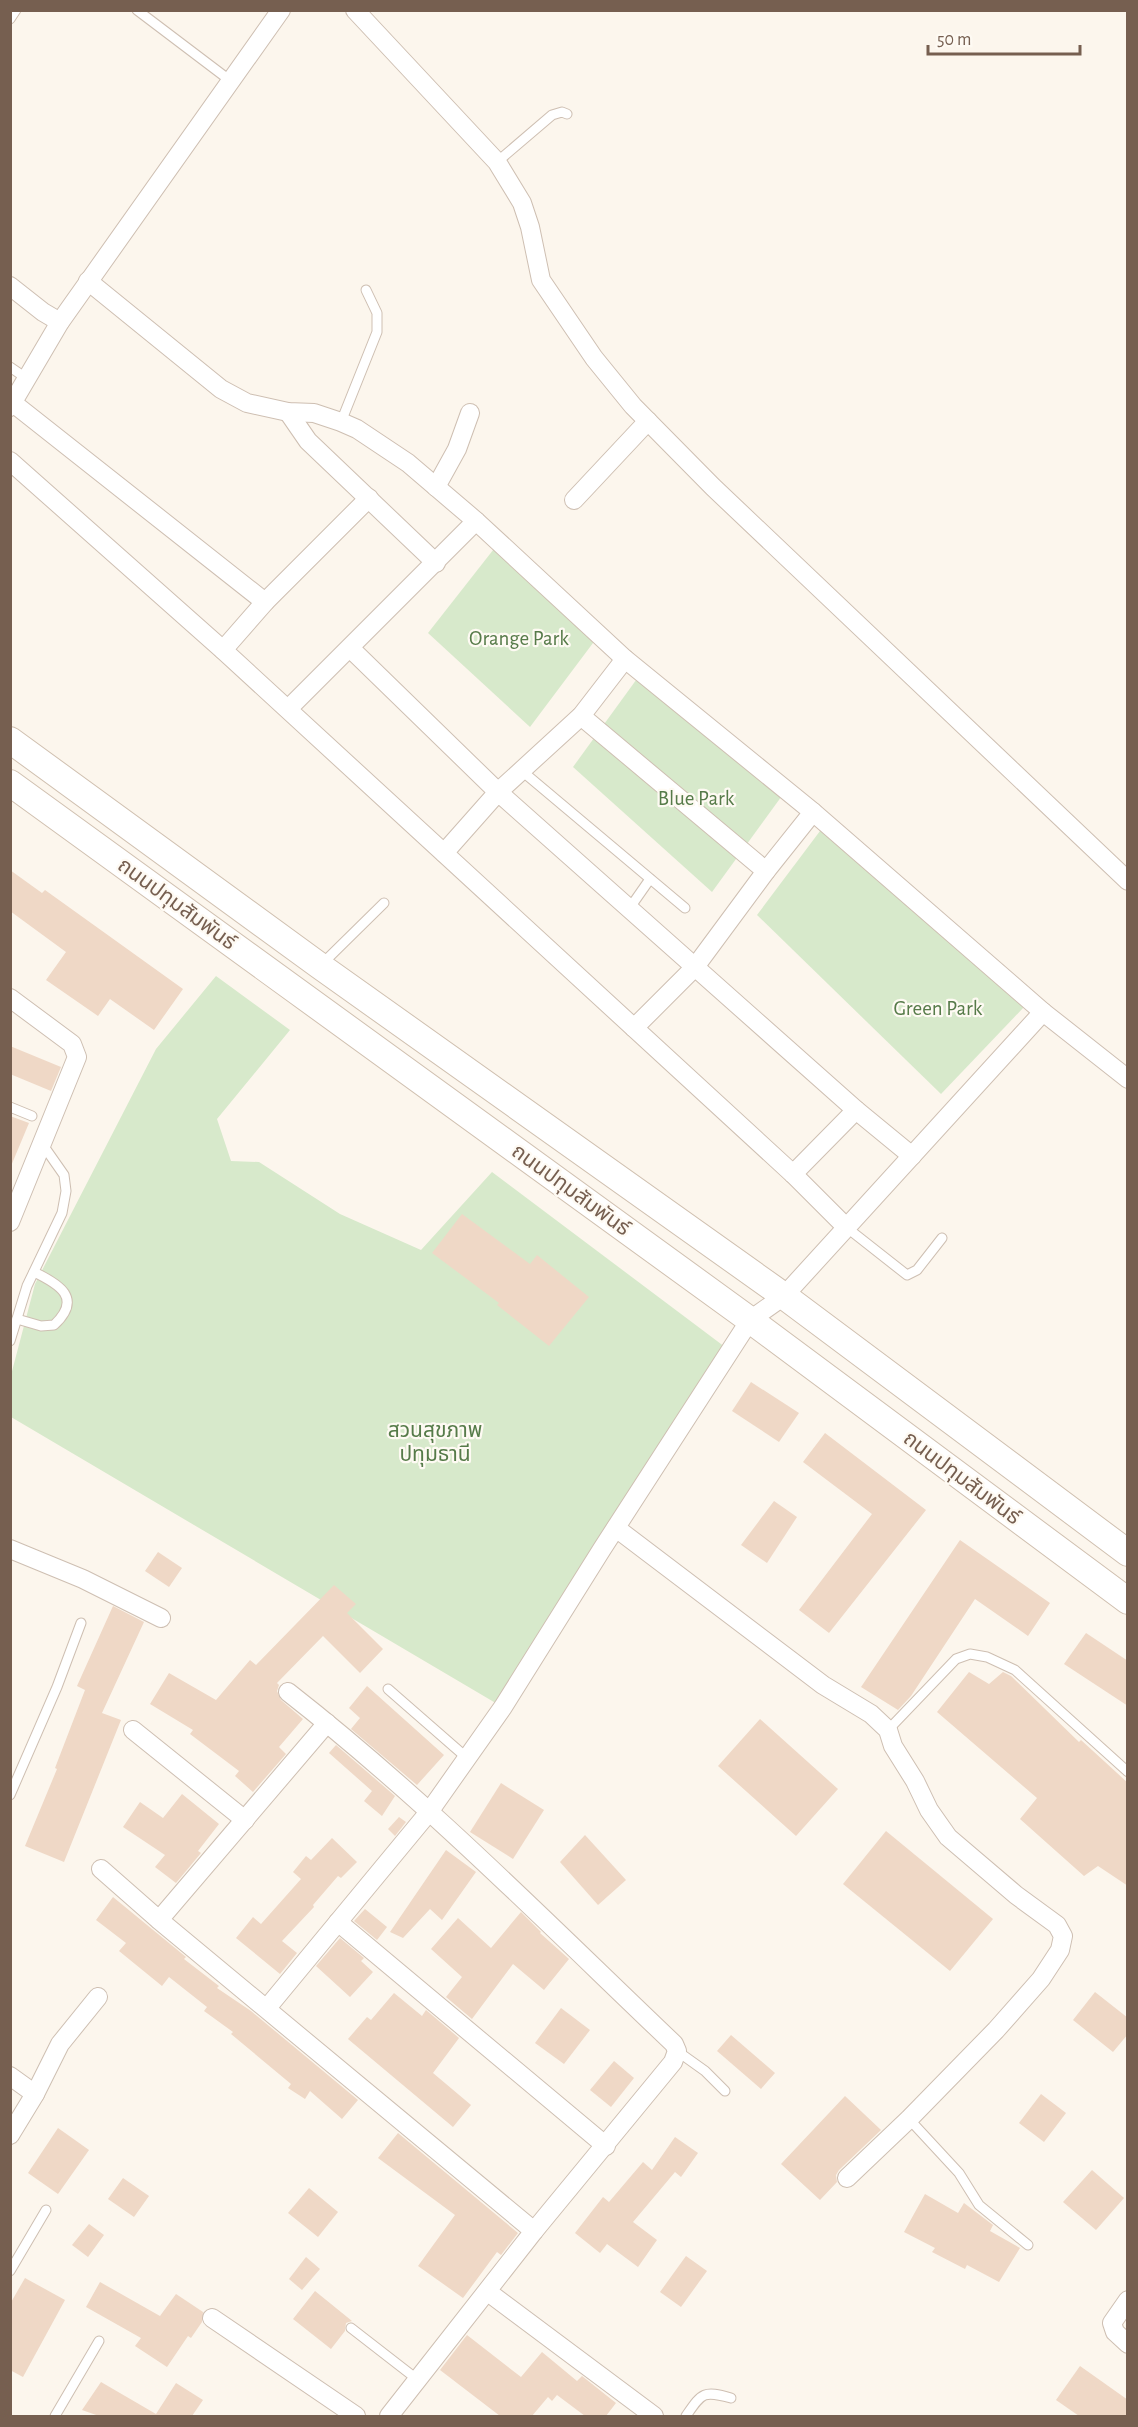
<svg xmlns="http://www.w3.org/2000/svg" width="1138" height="2427" font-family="'Alegreya Sans','Noto Sans Thai',sans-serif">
  <rect width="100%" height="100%" fill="#fcf6ed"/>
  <g fill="#d7e9cb">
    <polygon points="497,545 602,631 530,727 428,633"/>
    <polygon points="639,676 784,793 712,892 573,767"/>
    <polygon points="826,823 1024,1007 941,1094 757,915"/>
    <polygon points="216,976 290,1030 217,1119 231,1161 259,1162 340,1214 421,1250 492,1172 725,1347 499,1705 11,1417 11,1375 35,1284 156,1049"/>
  </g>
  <g fill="#efd8c6">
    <polygon points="10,870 42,893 45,890 183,989 154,1030 110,999 98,1016 46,980 66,952 10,911"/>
    <polygon points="10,1046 61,1067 51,1091 10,1074"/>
    <polygon points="10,1116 29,1123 11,1166 10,1166"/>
    <polygon points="462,1214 530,1264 537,1255 589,1297 549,1346 497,1305 499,1303 432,1253"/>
    <polygon points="751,1382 799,1413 779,1442 732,1411"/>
    <polygon points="825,1433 926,1510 829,1633 799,1610 872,1514 803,1462"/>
    <polygon points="774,1501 797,1517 767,1563 741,1545"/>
    <polygon points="960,1540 1050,1603 1028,1636 975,1599 911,1696 898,1710 861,1687"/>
    <polygon points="158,1552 182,1568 169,1587 145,1571"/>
    <polygon points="334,1585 356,1604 347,1613 383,1649 360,1673 323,1636 277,1683 279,1685 277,1691 281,1700 303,1719 279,1747 286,1754 253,1792 235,1776 239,1771 190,1734 193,1730 150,1704 169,1673 216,1700 250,1660 256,1665"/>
    <polygon points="113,1606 144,1622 102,1713 121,1720 64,1862 25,1846 57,1769 55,1768 85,1690 77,1686"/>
    <polygon points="1086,1633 1128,1661 1128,1706 1064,1664"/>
    <polygon points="969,1672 989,1684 1003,1672 1011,1676 1079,1742 1081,1740 1128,1783 1128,1886 1098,1866 1084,1876 1020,1819 1037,1798 937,1712"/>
    <polygon points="367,1686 444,1755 417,1785 351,1729 360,1718 349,1708"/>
    <polygon points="760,1719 838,1789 796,1836 718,1766"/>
    <polygon points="336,1745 395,1796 382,1816 364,1801 372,1791 329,1753"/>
    <polygon points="501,1783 544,1810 513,1859 470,1832"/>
    <polygon points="182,1794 219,1824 198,1851 201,1853 176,1883 155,1867 165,1855 123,1827 140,1802 163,1818"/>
    <polygon points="399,1817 406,1822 395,1836 388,1829"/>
    <polygon points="886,1831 993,1919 950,1971 843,1884"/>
    <polygon points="585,1835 626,1880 598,1905 560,1862"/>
    <polygon points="332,1838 357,1862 341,1878 338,1876 313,1905 314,1907 282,1941 297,1953 280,1974 236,1938 253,1917 261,1924 301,1879 293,1872 306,1856 311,1860"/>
    <polygon points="446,1850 476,1872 442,1920 430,1909 403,1938 390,1932"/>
    <polygon points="113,1897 186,1957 184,1959 219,1986 217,1988 251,2011 358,2100 342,2119 310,2091 305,2099 288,2088 291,2084 231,2034 233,2032 204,2011 207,2007 169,1977 162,1986 119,1951 126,1943 96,1920"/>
    <polygon points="365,1909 387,1927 377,1940 354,1921"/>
    <polygon points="521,1912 541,1932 540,1933 569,1959 544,1990 513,1964 472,2019 446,1997 462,1977 431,1949 458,1918 491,1948"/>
    <polygon points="340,1938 364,1958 361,1961 373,1972 350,1997 316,1966"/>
    <polygon points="1095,1992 1128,2018 1128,2034 1113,2052 1073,2020"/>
    <polygon points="394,1993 422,2016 426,2010 459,2038 433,2073 471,2105 453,2127 348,2039 367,2017 371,2020"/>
    <polygon points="561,2008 590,2030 564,2064 535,2043"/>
    <polygon points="731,2035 775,2073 761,2089 717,2051"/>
    <polygon points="614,2061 634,2078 611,2107 590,2090"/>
    <polygon points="1041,2094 1066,2113 1044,2142 1019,2123"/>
    <polygon points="845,2096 881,2130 839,2170 836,2175 837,2182 820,2200 781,2164"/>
    <polygon points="58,2128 89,2150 58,2194 28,2173"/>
    <polygon points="398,2133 518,2233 501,2255 497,2252 463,2298 418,2266 455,2215 378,2158"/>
    <polygon points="675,2137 698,2153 681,2177 675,2172 633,2222 657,2240 638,2267 607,2244 600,2253 575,2233 603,2197 609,2202 643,2162 652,2170"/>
    <polygon points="1092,2170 1124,2198 1096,2230 1063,2202"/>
    <polygon points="123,2178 149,2196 134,2217 108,2199"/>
    <polygon points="309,2188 338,2212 318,2237 288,2213"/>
    <polygon points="925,2194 958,2213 964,2203 993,2225 990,2231 1020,2248 999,2282 967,2265 965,2269 932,2252 935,2248 904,2232"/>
    <polygon points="89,2224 104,2235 88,2257 72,2245"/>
    <polygon points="686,2256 707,2271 681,2307 660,2292"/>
    <polygon points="306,2257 320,2269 302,2290 289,2279"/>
    <polygon points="25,2278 65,2300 23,2377 10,2370 10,2304"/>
    <polygon points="100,2282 160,2316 176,2294 203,2312 202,2322 191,2338 188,2336 167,2367 135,2346 141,2338 86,2307"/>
    <polygon points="315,2291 352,2321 346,2323 345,2331 331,2349 293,2319"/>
    <polygon points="467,2335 521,2377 542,2352 577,2381 582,2376 616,2403 606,2416 585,2416 557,2395 552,2401 548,2397 532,2416 500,2416 440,2370"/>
    <polygon points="1080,2366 1128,2400 1128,2416 1079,2416 1056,2400"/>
    <polygon points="101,2382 156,2414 176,2383 203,2400 192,2416 99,2416 82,2410"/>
  </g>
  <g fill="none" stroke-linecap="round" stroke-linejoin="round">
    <defs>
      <g id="lane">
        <polyline points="137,10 232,82"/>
        <polyline points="10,19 16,10"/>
        <polyline points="497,162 552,115 562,112 567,114"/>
        <polyline points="10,367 26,378"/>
        <polyline points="341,422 377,332 377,313 366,290"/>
        <polyline points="522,771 685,908"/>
        <polyline points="629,909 650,879"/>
        <polyline points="322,964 384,903"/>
        <polyline points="10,1107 32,1116"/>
        <polyline points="846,1227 907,1275 917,1270 942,1238"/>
        <path d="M17,1319L41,1326L54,1325C83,1298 59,1284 34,1272"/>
        <polyline points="10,1341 27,1286 62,1213 66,1191 64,1175 43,1145"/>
        <polyline points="388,1689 467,1758"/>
        <polyline points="888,1730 956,1659 970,1654 987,1657 1015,1670 1128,1772"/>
        <polyline points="10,1795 57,1687 81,1623"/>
        <polyline points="677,2051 705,2071 725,2091"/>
        <polyline points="909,2119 959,2173 979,2205 1028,2245"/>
        <polyline points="10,2271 46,2210"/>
        <polyline points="351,2328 418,2380"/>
        <polyline points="55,2416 99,2341"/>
        <path d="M686,2416C702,2393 703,2390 731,2398"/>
      </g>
      <g id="street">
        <polyline points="355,10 497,162 522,203 530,227 541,280 594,358 633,406 713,487 1128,881"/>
        <polyline points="88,281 221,389 247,403 288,412 314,413 341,422 357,429 408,463 476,521 625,659 813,812 1043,1012 1128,1079"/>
        <polyline points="10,286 43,312 60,322"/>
        <polyline points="13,403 265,602"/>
        <polyline points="10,407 60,322 281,10"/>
        <polyline points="288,412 308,441 436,563"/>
        <polyline points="10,461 223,650 793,1174 846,1227"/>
        <polyline points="436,487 457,449 470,413"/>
        <polyline points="574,500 648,421"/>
        <polyline points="350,648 498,792 581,716 625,659"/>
        <polyline points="223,650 265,602 369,498"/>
        <polyline points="288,709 476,521"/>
        <polyline points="581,716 766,871"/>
        <polyline points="444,853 498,792 856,1110 912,1156"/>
        <polyline points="10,998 72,1044 77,1057 10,1222"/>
        <polyline points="634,1028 695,967 766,871 813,812"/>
        <polyline points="793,1174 856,1110"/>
        <polyline points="616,1528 823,1685 871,1714 888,1730 893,1746 915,1781 929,1810 948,1837 1016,1895 1057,1925 1063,1936 1060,1950 1041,1979 996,2030 909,2119 847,2178"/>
        <polyline points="10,1549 83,1579 161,1618"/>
        <path d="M288,1692C425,1799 548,1924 674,2044L677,2051L673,2062L534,2231L389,2416"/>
        <polyline points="133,1730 245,1820"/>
        <polyline points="101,1869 159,1920 534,2231"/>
        <polyline points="159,1920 327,1723"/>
        <polyline points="338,1922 606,2146"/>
        <polyline points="267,2008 429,1812 503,1707 602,1549 750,1320 784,1296 1043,1012"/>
        <polyline points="10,2076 35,2094 10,2135"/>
        <polyline points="35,2094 60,2044 98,1997"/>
        <polyline points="488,2292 654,2416"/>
        <polyline points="1128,2300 1112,2323 1115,2332 1128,2344"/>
        <polyline points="212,2318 356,2416"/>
      </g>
      <g id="secondary">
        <polyline points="10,740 320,966 784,1296 1128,1553"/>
        <polyline points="10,783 750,1320 1128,1601"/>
      </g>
    </defs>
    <use href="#lane" stroke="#cebfb2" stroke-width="11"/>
    <use href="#street" stroke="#cebfb2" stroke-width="20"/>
    <use href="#secondary" stroke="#d0c0b0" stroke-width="28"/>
    <use href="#lane" stroke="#fff" stroke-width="9"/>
    <use href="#street" stroke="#fff" stroke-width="18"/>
    <use href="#secondary" stroke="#fff" stroke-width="26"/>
  </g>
  <g text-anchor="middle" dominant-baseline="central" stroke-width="4.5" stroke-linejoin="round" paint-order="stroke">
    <g font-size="21" fill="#567b49" stroke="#fefaf3">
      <text x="519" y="638">Orange Park</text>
      <text x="696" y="798">Blue Park</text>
      <text x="938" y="1008">Green Park</text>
      <text x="435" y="1430">สวนสุขภาพ<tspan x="435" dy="24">ปทุมธานี</tspan></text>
    </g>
    <g font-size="21" fill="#765f50" stroke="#fefaf3">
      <text transform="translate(177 904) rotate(36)">ถนนปทุมสัมพันธ์</text>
      <text transform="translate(571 1190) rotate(36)">ถนนปทุมสัมพันธ์</text>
      <text transform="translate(962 1478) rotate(37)">ถนนปทุมสัมพันธ์</text>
    </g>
  </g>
  <rect width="1138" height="2427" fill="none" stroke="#765f50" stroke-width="24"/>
  <path d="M928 45v9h152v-9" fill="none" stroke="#765f50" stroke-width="3"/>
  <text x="937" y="45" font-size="18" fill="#765f50" stroke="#fefaf3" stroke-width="4.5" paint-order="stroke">50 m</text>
</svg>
